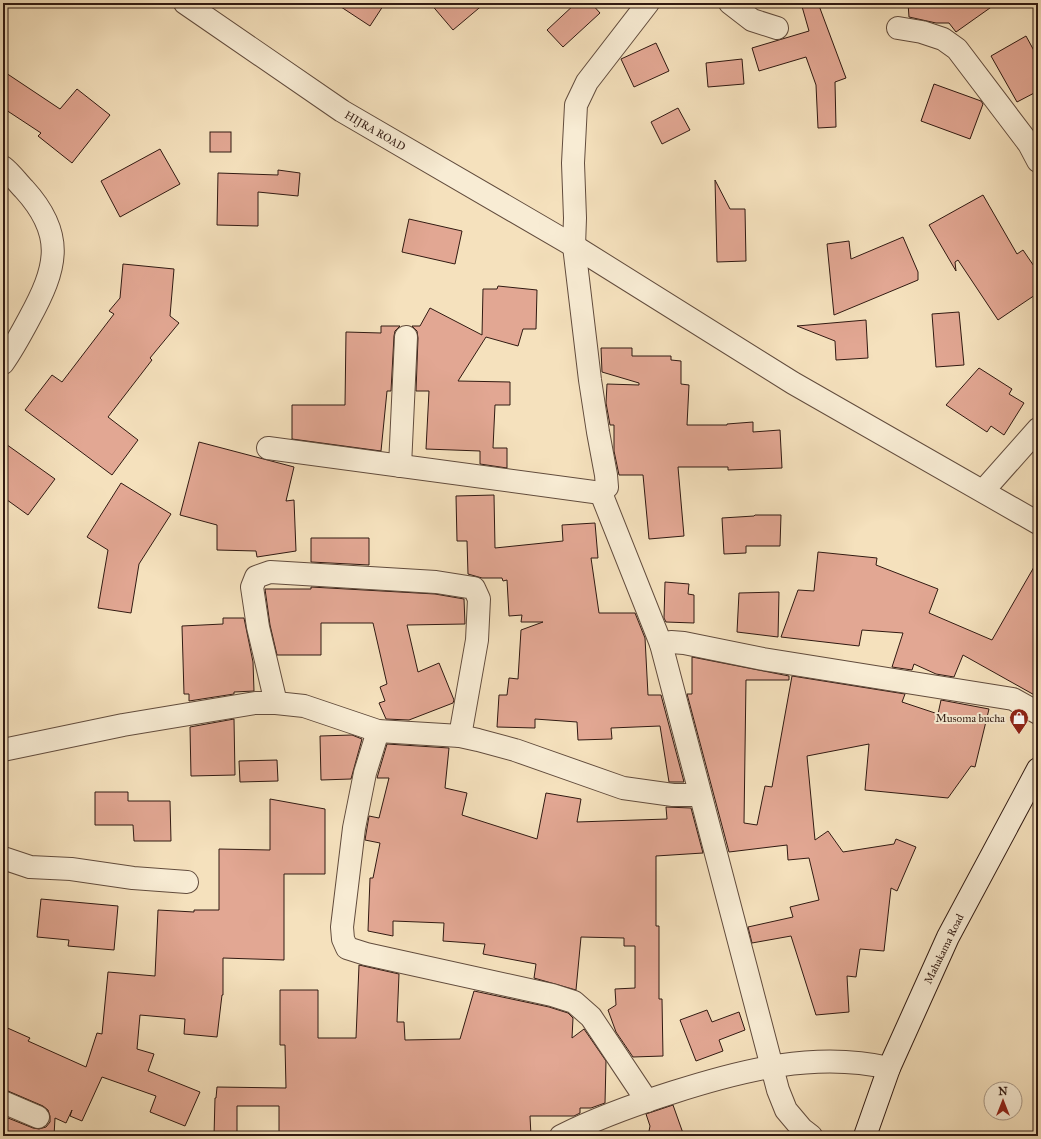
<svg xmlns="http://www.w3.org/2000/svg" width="1041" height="1139" font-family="'IM FELL Great Primer',serif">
  <rect width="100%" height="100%" fill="#f5e1bd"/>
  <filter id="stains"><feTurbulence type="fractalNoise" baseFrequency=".005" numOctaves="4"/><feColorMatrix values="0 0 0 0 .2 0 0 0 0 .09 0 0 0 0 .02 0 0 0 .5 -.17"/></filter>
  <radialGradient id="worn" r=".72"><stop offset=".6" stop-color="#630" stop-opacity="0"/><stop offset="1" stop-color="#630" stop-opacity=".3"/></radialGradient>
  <g fill="#e2a793" stroke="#311a12">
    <polygon points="335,3 385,3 370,26"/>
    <polygon points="430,3 485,3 453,30"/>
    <polygon points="576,3 591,3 600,13 563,47 547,30"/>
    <polygon points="801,3 818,3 846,78 835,82 836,127 818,128 816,85 806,57 759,71 752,48 809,31"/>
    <polygon points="908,3 997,3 956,32 949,23 936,23 909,17"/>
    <polygon points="1026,36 1038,58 1038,91 1017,102 991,56"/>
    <polygon points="656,43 669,71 634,87 621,59"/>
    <polygon points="742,59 744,84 708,87 706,63"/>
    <polygon points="3,71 60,109 77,89 110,115 72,163 38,136 41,133 3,108"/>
    <polygon points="934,84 981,101 983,104 970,139 921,121"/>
    <polygon points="678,108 690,130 662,144 651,122"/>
    <rect x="210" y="132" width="21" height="20"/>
    <polygon points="160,149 180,184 120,217 101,181"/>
    <polygon points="278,170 300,173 298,196 258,192 258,226 217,225 218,173 278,175"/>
    <polygon points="715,180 730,209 745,209 746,261 717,262"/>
    <polygon points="983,195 1017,254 1023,250 1038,272 1038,293 998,320 958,260 955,262 956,271 929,225"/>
    <polygon points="409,219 462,231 455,264 402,252"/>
    <polygon points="903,237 918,272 918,280 834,315 827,244 849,241 851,259"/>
    <polygon points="123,264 174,269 170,316 179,323 150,358 152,360 108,417 138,440 112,475 25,410 52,375 62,382 114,314 109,311 120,298"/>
    <polygon points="498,286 537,290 536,329 523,329 518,346 486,337 458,381 510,382 510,405 495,405 493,448 507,448 507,468 480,464 480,451 426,449 429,391 416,391 418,338 417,331 412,326 420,326 430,308 482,335 483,289 497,289"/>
    <polygon points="959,312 964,365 936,367 932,314"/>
    <polygon points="866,320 868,358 836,360 835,341 797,326"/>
    <polygon points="381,326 400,326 395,331 394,336 391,391 387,391 381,451 292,439 292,405 345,405 346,332 381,333"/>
    <polygon points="601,348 632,348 632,356 671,356 671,360 681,361 681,384 689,385 687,425 727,425 727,424 753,422 753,432 780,430 782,468 728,470 728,467 678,467 684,536 649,539 643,475 619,475 614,451 614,425 610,425 606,403 607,384 639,385 639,383 602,372"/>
    <polygon points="979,368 1012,389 1009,394 1024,403 1004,435 991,426 987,432 946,405"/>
    <polygon points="3,442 55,479 28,515 3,497"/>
    <polygon points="199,442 294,467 286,501 294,500 296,551 257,557 256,551 217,550 217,525 180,515"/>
    <polygon points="121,483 171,514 139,564 131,613 98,608 108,550 87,537"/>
    <polygon points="494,495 495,548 563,541 562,525 595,523 598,558 591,558 599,613 635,613 645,638 648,695 661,695 684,782 669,782 660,726 611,728 612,739 578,740 577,722 535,719 535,728 497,727 499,695 507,695 509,678 518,679 521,630 543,622 521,622 522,615 509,616 507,580 503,581 502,578 482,578 468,574 467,541 457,541 456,496"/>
    <polygon points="755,515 781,515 780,546 746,546 746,553 724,554 722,518 754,516"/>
    <polygon points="311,538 369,538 369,565 311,562"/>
    <polygon points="818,552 877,558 876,565 938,589 929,613 992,640 1038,560 1038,697 963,655 954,677 936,674 914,664 912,670 892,667 903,633 862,630 859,646 781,637 798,590 814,591"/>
    <polygon points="665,582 689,584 688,594 694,595 694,623 666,622 664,618"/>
    <polygon points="311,587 435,594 464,599 465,624 407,625 418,672 439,663 454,700 453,703 409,720 386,719 379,703 385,701 380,687 387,684 373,623 321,623 321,655 277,655 270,625 265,589 311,589"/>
    <polygon points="779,592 778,637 737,632 739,593"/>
    <polygon points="223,618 244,618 253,662 254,691 234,692 234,694 189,701 189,694 184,694 182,626 223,624"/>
    <polygon points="692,657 789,676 789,680 746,680 744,823 757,825 765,786 772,787 792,676 905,694 902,702 938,714 941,700 989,709 975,767 971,766 948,798 865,790 869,744 807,756 815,840 828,831 843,852 894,844 896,839 916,847 897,891 891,888 884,951 860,949 856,977 847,976 849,1012 816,1015 791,936 752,943 748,927 793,917 790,907 819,900 809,858 788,860 787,845 729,852 687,694 692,694"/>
    <polygon points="234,719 235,775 191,776 190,727"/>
    <polygon points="352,735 362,739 351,779 321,780 320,736"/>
    <polygon points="387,744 449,748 445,788 467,793 462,815 537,839 546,793 581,799 577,822 667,819 666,807 691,808 703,853 656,856 656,926 659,926 659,999 662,999 663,1056 633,1057 616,1032 608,1010 616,1005 615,989 635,988 635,946 624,946 624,938 581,937 576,990 534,978 536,964 483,954 485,944 443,941 444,923 393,921 393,936 368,931 370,878 373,878 380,843 365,840 369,816 379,818 389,778 377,778"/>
    <polygon points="277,760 278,781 240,782 239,761"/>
    <polygon points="95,792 128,792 128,801 170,801 171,841 134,841 133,825 95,825"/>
    <polygon points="270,799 325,809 325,874 284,874 284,960 223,958 223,995 222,995 217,1037 184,1034 185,1019 140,1015 137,1049 154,1054 148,1071 200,1092 185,1126 150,1112 156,1096 102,1077 82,1121 70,1116 72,1110 66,1123 55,1118 54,1136 3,1136 3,1116 33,1128 39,1129 46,1127 50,1122 50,1116 48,1110 43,1106 8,1091 3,1090 3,1026 30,1038 28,1041 86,1067 97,1033 102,1034 108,972 155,976 158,910 194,912 194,910 219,910 219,849 270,850"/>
    <polygon points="41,899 118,906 114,950 68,946 69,940 37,937"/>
    <polygon points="359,965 399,974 397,1022 404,1022 405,1040 460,1039 474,991 549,1007 568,1013 573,1018 572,1038 584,1029 606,1061 605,1103 591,1108 580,1108 580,1113 574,1116 530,1116 531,1136 279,1136 279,1106 237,1106 237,1136 214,1136 215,1098 216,1098 217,1087 286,1088 285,1045 280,1045 280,990 318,990 318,1038 356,1038"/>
    <polygon points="707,1010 712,1022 739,1012 745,1030 719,1040 723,1051 696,1061 680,1020"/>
    <polygon points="673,1105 684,1136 648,1136 650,1126 646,1114"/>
  </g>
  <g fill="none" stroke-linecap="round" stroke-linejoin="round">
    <defs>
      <g id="street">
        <polyline points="185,3 342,111 574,246 793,383 1038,523"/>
        <polyline points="648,3 587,82 576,105 573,163 575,218 574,246 590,380 598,432 606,475 607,487 601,493 661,644 778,1090 786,1110 802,1129 811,1136"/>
        <polyline points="730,3 752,20 777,28"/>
        <polyline points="898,28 922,32 943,39 957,49 1029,144 1038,161"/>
        <path d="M3,167C11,173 17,182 24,189C66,235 57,268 29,319C21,334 13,349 3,363"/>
        <polyline points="268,448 601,493"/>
        <polyline points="400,466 406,337"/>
        <polyline points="983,491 1038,429"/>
        <polyline points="661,644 671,642 684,643 763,659 1013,699 1038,713"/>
        <polyline points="276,703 258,627 252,587 256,577 270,572 436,582 474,588 479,599 477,640 460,736"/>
        <polyline points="378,731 365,773 354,828 342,927 343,939 347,948 366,954 552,995 574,1002 591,1017 647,1101"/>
        <polyline points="3,750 123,725 255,703 276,703 304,706 378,731 460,736 478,740 515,750 623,788 673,795 700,795"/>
        <polyline points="3,858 30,867 71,869 133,878 187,882"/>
        <polyline points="3,1102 38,1117"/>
        <path d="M561,1136C597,1118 636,1104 674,1092C743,1070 816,1051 889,1068"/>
      </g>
      <polyline id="secondary" points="865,1136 889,1068 948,937 1038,769"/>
    </defs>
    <use href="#street" stroke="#624c3d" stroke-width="24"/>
    <use href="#secondary" stroke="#311a12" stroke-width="24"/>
    <use href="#street" stroke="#f8ecd4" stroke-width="22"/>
    <use href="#secondary" stroke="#f8ecd4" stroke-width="22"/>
  </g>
  <defs>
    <symbol id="shop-pin" viewBox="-11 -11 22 30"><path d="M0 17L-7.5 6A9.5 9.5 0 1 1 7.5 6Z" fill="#8f2418" stroke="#f8ecd4"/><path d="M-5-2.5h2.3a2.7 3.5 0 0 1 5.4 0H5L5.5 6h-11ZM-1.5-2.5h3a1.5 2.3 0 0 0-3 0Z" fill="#fff"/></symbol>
  </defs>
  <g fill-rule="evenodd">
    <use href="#shop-pin" x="1008" y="707" width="22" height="30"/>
  </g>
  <g text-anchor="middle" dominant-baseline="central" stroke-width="4" stroke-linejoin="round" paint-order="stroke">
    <g font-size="11" fill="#311a12" stroke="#f8ecd4">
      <text transform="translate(375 131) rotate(30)">HIJRA ROAD</text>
      <text transform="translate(944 949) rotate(-64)">Mahakama Road</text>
    </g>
    <g font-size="11" fill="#311a12" stroke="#f8ecd4" text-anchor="end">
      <text x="1005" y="718">Musoma bucha</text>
    </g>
  </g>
  <rect width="1041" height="1139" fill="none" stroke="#f5e1bd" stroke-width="16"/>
  <rect x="4" y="4" width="1033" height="1131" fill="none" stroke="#311a12" stroke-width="2"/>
  <rect x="8" y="8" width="1025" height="1123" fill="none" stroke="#311a12"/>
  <g transform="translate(1003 1101)"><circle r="19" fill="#f8ecd4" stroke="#a89886"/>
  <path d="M0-3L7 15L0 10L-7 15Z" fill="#8f2418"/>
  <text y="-6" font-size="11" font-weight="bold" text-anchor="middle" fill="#311a12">N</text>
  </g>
  <rect width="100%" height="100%" filter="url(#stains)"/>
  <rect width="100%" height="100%" fill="url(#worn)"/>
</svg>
